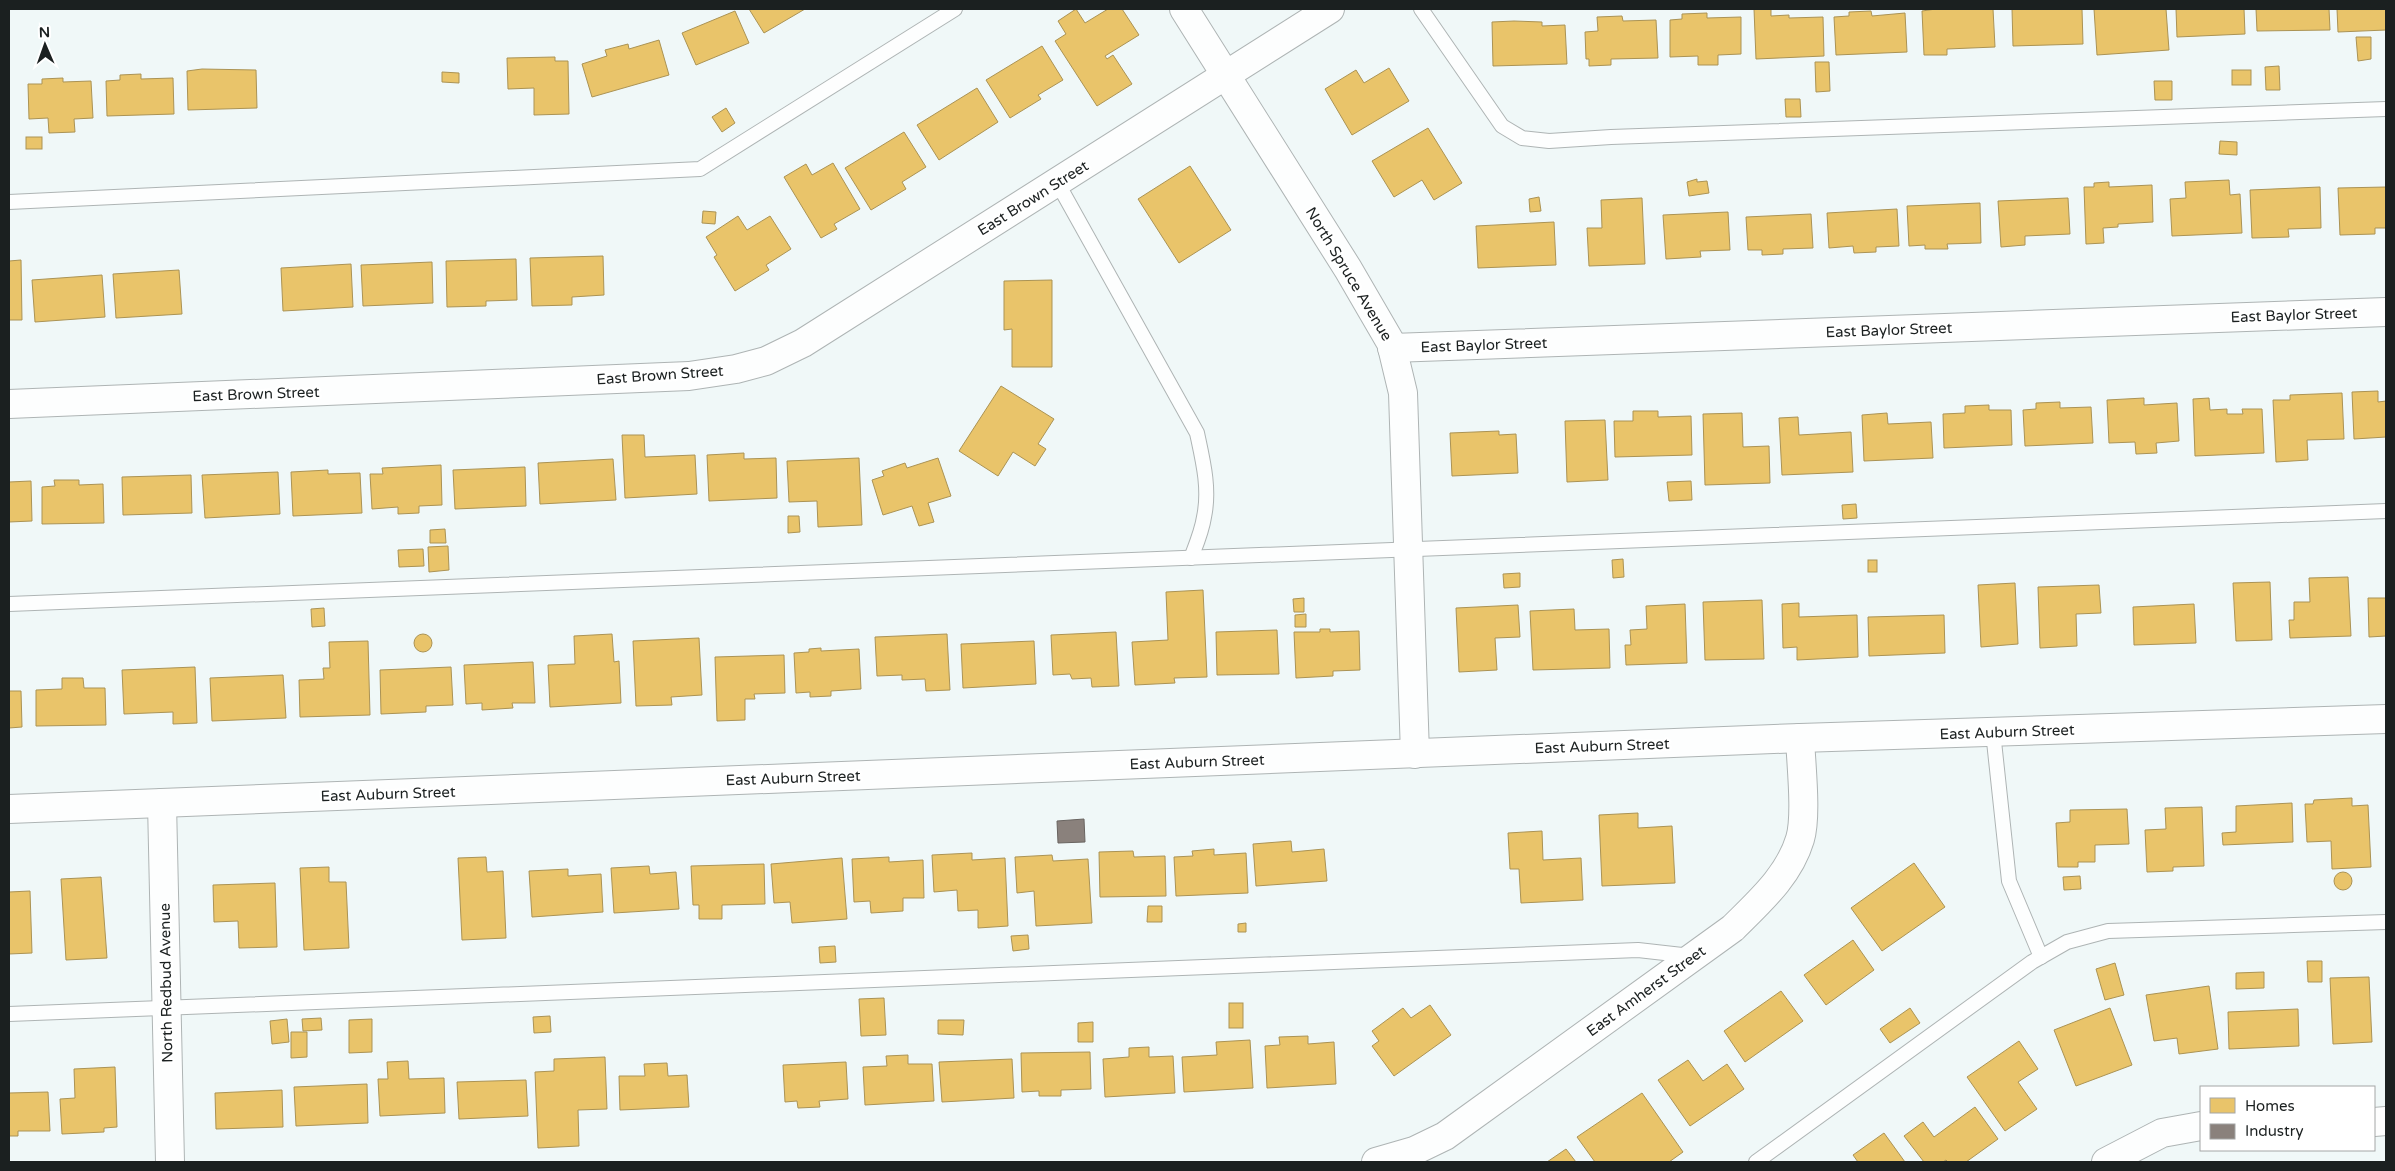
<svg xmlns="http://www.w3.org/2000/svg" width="2395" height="1171" font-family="'Varela Round',sans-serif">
  <rect width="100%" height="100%" fill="#f0f8f8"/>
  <g fill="#e9c46a" stroke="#ab9354">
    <polygon points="749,9 805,9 764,33"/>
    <polygon points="1076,9 1085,23 1108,9 1122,9 1139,35 1105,56 1107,59 1113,55 1132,84 1097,106 1055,41 1066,34 1058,21"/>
    <polygon points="1754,9 1771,9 1771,16 1789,15 1789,18 1823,17 1824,56 1756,59"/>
    <polygon points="1936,9 1993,9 1995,47 1947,49 1947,55 1924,55 1922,11"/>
    <polygon points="2012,9 2082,9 2083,44 2013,46"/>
    <polygon points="2094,9 2166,9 2169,50 2097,55"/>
    <polygon points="2176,9 2244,9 2245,34 2177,37"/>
    <polygon points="2256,9 2329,9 2330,30 2257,31"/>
    <polygon points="2337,9 2386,9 2386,30 2338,32"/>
    <polygon points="735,11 749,43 696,65 682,33"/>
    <polygon points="1871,11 1872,16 1905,13 1907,52 1836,55 1834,17 1849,16 1849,12"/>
    <polygon points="1707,13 1707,18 1741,17 1741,54 1718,55 1718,65 1698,65 1698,56 1670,57 1670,20 1682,19 1682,14"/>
    <polygon points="1622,16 1623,21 1656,20 1658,58 1611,59 1611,65 1589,66 1589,59 1586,59 1585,32 1598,31 1597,17"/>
    <polygon points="1514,21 1542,22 1542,26 1565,25 1567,64 1493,66 1492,22"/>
    <polygon points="2356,37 2371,37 2371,59 2358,61"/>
    <polygon points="659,40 669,75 592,97 582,64 607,56 605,50 628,44 629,49"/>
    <polygon points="1042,46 1063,80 1038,95 1041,99 1010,118 986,80"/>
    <polygon points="555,57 555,61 568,61 569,114 534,115 534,88 508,89 507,58"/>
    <polygon points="1815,62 1829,62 1830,91 1816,92"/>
    <polygon points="2279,66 2280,90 2266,90 2265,67"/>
    <polygon points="1389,68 1409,101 1352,135 1325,89 1356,70 1364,83"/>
    <polygon points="202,69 256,70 257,108 188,110 187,71"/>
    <rect x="2232" y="70" width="19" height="15"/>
    <polygon points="442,72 459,73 459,83 442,82"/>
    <polygon points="141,74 141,79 173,78 174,114 107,116 106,81 120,80 120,75"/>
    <polygon points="63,78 63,82 91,81 93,118 74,119 75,132 49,133 48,118 29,119 28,84 42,84 42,79"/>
    <polygon points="2154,81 2172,81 2172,100 2155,100"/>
    <polygon points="977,88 998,122 939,160 917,125"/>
    <polygon points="1785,99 1800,99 1801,117 1786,117"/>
    <polygon points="726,108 735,123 722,132 712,117"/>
    <polygon points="1428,128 1462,183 1434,200 1422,180 1394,197 1372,161"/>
    <polygon points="904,132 926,167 902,182 906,189 871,210 845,168"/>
    <rect x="26" y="137" width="16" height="12"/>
    <polygon points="2220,141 2237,142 2237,155 2219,154"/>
    <polygon points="833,163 860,209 834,224 837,229 821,238 784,177 806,164 812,175"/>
    <polygon points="1190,166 1231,230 1179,263 1138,199"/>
    <polygon points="1697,179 1697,182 1707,181 1709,193 1689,196 1687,182"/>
    <polygon points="2229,180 2230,195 2240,194 2242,233 2172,236 2170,199 2186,198 2185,182"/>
    <polygon points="2109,182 2109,187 2152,185 2153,222 2118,224 2118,227 2103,228 2104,243 2086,244 2084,187 2094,187 2094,183"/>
    <polygon points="2320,187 2321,228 2288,229 2289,237 2252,238 2250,190"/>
    <polygon points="2386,187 2386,228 2375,228 2375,234 2340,235 2338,188"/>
    <polygon points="1539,197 1541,211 1530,212 1529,199"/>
    <polygon points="1642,198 1645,264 1589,266 1587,228 1602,228 1601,200"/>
    <polygon points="2068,198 2070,234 2025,236 2025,245 2001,247 1998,201"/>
    <polygon points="1980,203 1981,243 1947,244 1948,249 1925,249 1925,245 1909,246 1907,206"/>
    <polygon points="1897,209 1899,246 1876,247 1876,252 1854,253 1853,246 1829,248 1827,213"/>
    <polygon points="703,211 716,212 715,224 702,223"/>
    <polygon points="1728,212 1730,250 1700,251 1701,257 1666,259 1663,215"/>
    <polygon points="1811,214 1813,248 1783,249 1783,254 1762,255 1762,250 1748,250 1746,217"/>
    <polygon points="738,216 747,230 770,216 791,249 766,265 769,270 735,291 714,257 717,255 706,237"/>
    <polygon points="1554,222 1556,265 1478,268 1476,226"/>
    <polygon points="603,256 604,295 572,297 572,305 532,306 530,258"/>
    <polygon points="516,259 517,300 486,301 486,306 447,307 446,261"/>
    <polygon points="21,260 22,320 9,320 9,261"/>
    <polygon points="432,262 433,303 363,306 361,265"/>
    <polygon points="351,264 353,307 283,311 281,268"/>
    <polygon points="179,270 182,314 116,318 113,274"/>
    <polygon points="102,275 105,317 35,322 32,280"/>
    <polygon points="1052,280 1052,367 1012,367 1012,329 1004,330 1004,281"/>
    <polygon points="1001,386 1054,419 1038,444 1046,449 1035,466 1013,452 998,476 959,451"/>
    <polygon points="2378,391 2378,402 2386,401 2386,437 2354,439 2352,392"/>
    <polygon points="2342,393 2344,439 2307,440 2308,460 2276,462 2273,400 2290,400 2290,395"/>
    <polygon points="2144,398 2144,405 2177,403 2179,441 2156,443 2157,453 2136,454 2135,442 2109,443 2107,400"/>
    <polygon points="2209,398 2210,410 2227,409 2227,414 2243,414 2242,409 2262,409 2264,453 2195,456 2193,399"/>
    <polygon points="2060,402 2060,408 2091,407 2093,443 2025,446 2023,410 2036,409 2036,403"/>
    <polygon points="1989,405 1989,410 2011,410 2012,445 1944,448 1943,414 1965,413 1965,406"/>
    <polygon points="1633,411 1658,411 1658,417 1691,416 1692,455 1615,457 1614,421 1633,421"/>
    <polygon points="1742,413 1743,447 1769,446 1770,483 1705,485 1703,414"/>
    <polygon points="1887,413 1888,424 1931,422 1933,458 1864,461 1862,415"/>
    <polygon points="1798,417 1799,435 1851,432 1853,472 1782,475 1779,418"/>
    <polygon points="1605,420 1608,480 1567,482 1565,421"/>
    <polygon points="1499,431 1499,435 1516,434 1518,473 1452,476 1450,433"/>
    <polygon points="622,435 644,435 645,457 695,455 697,494 625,498"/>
    <polygon points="744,453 744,459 776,458 777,498 709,501 707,455"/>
    <polygon points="859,458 862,525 818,527 817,501 789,502 787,461"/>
    <polygon points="938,458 951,496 928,503 934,522 919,526 912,506 883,515 872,480 884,476 882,471 905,463 907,468"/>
    <polygon points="613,459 616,500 540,504 538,463"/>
    <polygon points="441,465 442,505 419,506 419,513 398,514 398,507 372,509 370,474 383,474 382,468"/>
    <polygon points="525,467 526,506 455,509 453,470"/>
    <polygon points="328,470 328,474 360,473 362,513 293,516 291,472"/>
    <polygon points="278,472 280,514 205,518 202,475"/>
    <polygon points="191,475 192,513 123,515 122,477"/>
    <polygon points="54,480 79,480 79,485 103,484 104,523 42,524 42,487 55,486"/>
    <polygon points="31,481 32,521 9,522 9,482"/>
    <polygon points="1691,481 1692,500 1669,501 1667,482"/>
    <polygon points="1856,504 1857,518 1843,519 1842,505"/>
    <polygon points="788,516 799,516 800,532 788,533"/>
    <polygon points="445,529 446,543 430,543 430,530"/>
    <polygon points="448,546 449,570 429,572 428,547"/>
    <polygon points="423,549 424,566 399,567 398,550"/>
    <polygon points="1623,559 1624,577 1613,578 1612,560"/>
    <rect x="1868" y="560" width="9" height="12"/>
    <polygon points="1520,573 1520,587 1504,588 1503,574"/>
    <polygon points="2348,577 2351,636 2290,638 2289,620 2294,620 2294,602 2310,602 2309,578"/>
    <polygon points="2270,582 2272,640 2236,641 2233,583"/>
    <polygon points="2015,583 2018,644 1981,647 1978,585"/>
    <polygon points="2099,585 2101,613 2076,614 2077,646 2040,648 2038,587"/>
    <polygon points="1203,590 1207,677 1174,678 1175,683 1135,685 1132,642 1168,640 1166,592"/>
    <polygon points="1304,598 1304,612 1294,612 1293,599"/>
    <polygon points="2368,598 2386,598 2386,636 2369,637"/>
    <polygon points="1762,600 1764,659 1705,660 1703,602"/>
    <polygon points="1799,603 1799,617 1857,615 1858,657 1797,660 1797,647 1783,648 1782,604"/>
    <polygon points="1685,604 1687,663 1626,665 1625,645 1631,645 1630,630 1647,629 1646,606"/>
    <polygon points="2194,604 2196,643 2134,645 2133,607"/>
    <polygon points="1518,605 1520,637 1495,638 1497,670 1459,672 1456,608"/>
    <polygon points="324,608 325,626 312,627 311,609"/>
    <polygon points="1574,609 1575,630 1609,629 1610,668 1533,670 1530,611"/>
    <polygon points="1306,614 1306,627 1295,627 1295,615"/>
    <polygon points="1944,615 1945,653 1869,656 1868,617"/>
    <polygon points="1320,629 1330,629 1330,632 1359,631 1360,670 1333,671 1333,676 1296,678 1294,632 1320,632"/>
    <polygon points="1277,630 1279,674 1217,675 1216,632"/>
    <polygon points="1116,632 1119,686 1092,687 1091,678 1072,679 1070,674 1053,675 1051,635"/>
    <circle cx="423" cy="643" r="9"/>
    <polygon points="612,634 614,662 619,661 621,703 550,707 548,665 575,664 574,636"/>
    <polygon points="947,634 950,690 926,691 925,679 902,680 902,675 877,676 875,637"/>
    <polygon points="699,638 702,695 671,697 672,705 636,706 633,641"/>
    <polygon points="368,641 370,715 300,717 299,680 324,679 323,668 330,668 329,642"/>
    <polygon points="1034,641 1036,684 963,688 961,644"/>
    <polygon points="821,648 821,651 859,649 861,689 831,691 831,696 810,697 810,692 796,693 794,653 809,652 809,649"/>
    <polygon points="784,655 785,693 754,694 755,699 745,699 745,720 717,721 715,657"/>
    <polygon points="533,662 535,703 512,703 513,708 482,710 482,703 466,704 464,665"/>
    <polygon points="195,667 197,723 173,724 173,712 124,714 122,670"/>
    <polygon points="451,667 453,705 426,706 426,712 381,714 380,670"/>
    <polygon points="283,675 286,718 212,721 210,678"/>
    <polygon points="62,678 83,678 84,688 105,688 106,725 36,726 36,690 62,689"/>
    <polygon points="9,691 21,691 22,727 9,728"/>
    <polygon points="2352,798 2352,806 2368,805 2371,867 2332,869 2331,841 2307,842 2305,804 2313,804 2314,800"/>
    <polygon points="2292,803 2293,842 2223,845 2222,833 2236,832 2236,806"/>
    <polygon points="2202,807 2204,866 2173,867 2173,871 2147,872 2145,830 2166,829 2165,808"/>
    <polygon points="2127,809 2129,844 2095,845 2095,862 2078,862 2078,867 2058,867 2056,823 2070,822 2070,810"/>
    <polygon points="1638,813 1638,828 1672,826 1675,883 1602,886 1599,815"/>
    <polygon points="1542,831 1543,860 1581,858 1583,900 1521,903 1519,869 1510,869 1508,833"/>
    <polygon points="1291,841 1292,852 1324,849 1327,881 1256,886 1253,844"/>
    <polygon points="1214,849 1214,855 1246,853 1248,893 1176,896 1174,857 1193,856 1192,851"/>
    <polygon points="1133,851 1134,857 1165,856 1166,896 1100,897 1099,852"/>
    <polygon points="972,853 972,860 1005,858 1008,926 978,928 978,910 958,911 957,890 934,892 932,855"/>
    <polygon points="1052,855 1053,861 1088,859 1092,923 1036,926 1034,891 1017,893 1015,857"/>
    <polygon points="486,857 487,872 503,871 506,938 462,940 458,858"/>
    <polygon points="889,857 889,862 923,860 924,898 903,898 903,911 871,913 870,901 854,902 852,859"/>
    <polygon points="842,858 847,919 792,923 790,902 774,903 771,864"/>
    <polygon points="1914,863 1945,907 1882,951 1851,908"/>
    <polygon points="764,864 765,904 722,905 722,919 699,919 699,905 693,905 691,866"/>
    <polygon points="649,866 650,874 676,872 679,909 614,913 611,868"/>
    <polygon points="329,867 329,882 346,882 349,948 304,950 300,868"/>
    <polygon points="568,869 568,876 601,874 603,912 532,917 529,871"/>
    <circle cx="2343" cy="881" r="9"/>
    <polygon points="2080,876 2081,889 2064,890 2063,877"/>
    <polygon points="101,877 107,958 66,960 61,879"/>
    <polygon points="275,883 277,947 239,948 238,921 214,922 213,885"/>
    <polygon points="30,891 32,953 9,954 9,892"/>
    <polygon points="1148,906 1162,906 1162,922 1147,922"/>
    <polygon points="1246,923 1246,932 1238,932 1238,924"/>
    <polygon points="1028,935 1029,949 1013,951 1011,936"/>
    <polygon points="1853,940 1874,970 1826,1005 1804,975"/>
    <polygon points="835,946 836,962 820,963 819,947"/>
    <polygon points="2307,961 2322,961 2322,982 2308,982"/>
    <polygon points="2115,963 2124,995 2105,1000 2096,969"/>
    <polygon points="2264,972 2264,988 2236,989 2236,973"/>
    <polygon points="2369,977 2372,1042 2333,1044 2330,978"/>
    <polygon points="2209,986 2218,1049 2179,1054 2177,1038 2154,1041 2146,995"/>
    <polygon points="1781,991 1803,1021 1745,1062 1724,1031"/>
    <polygon points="884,998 886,1035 861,1036 859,999"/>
    <rect x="1229" y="1003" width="14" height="25"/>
    <polygon points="1430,1005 1451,1035 1394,1076 1372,1046 1379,1041 1372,1031 1403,1008 1411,1018"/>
    <polygon points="1910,1008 1920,1023 1890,1043 1880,1029"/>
    <polygon points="2110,1008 2132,1065 2076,1086 2054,1030"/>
    <polygon points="2298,1009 2299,1046 2229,1049 2228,1012"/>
    <polygon points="550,1016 551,1032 534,1033 533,1017"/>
    <polygon points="321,1018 322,1030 303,1031 302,1019"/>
    <polygon points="287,1019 289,1042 272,1044 270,1021"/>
    <polygon points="372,1019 372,1052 349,1053 349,1020"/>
    <polygon points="938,1020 964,1020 963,1035 938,1034"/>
    <polygon points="1093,1022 1093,1042 1078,1042 1078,1023"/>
    <polygon points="291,1032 307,1032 307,1057 291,1058"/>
    <polygon points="1308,1036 1308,1044 1334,1042 1336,1084 1267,1088 1265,1046 1280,1045 1279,1037"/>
    <polygon points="1250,1040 1253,1088 1184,1092 1182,1057 1217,1055 1216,1042"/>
    <polygon points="2019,1041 2038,1069 2018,1082 2037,1109 2005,1131 1967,1077"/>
    <polygon points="1149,1047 1149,1057 1173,1056 1175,1093 1105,1097 1103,1059 1129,1057 1129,1048"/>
    <polygon points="1090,1052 1091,1089 1061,1090 1061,1096 1039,1096 1039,1091 1022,1092 1021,1053"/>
    <polygon points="908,1055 908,1064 932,1064 934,1101 865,1105 863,1067 887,1066 886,1056"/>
    <polygon points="605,1057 607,1109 578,1110 579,1146 538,1148 535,1072 554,1071 554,1059"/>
    <polygon points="1012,1059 1014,1098 942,1102 939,1062"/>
    <polygon points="1688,1060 1703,1081 1727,1064 1744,1089 1690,1126 1658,1080"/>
    <polygon points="408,1061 409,1079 444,1078 445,1113 380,1116 378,1079 388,1079 387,1062"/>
    <polygon points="846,1062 848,1099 819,1101 820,1107 798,1108 797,1101 785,1102 783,1065"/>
    <polygon points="667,1063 668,1076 687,1075 689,1107 620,1110 619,1076 645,1076 644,1064"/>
    <polygon points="115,1067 117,1127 104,1128 104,1132 62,1134 60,1099 75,1098 74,1069"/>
    <polygon points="526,1080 528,1116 459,1119 457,1082"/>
    <polygon points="367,1084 368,1123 296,1126 294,1087"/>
    <polygon points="282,1090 283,1127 216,1129 215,1093"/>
    <polygon points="48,1092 50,1131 18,1131 18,1136 9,1136 9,1093"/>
    <polygon points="1642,1093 1683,1152 1669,1162 1595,1162 1577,1137"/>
    <polygon points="1975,1107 1998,1139 1966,1162 1948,1162 1946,1160 1943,1162 1924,1162 1904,1136 1923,1122 1934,1137"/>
    <polygon points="1884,1133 1905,1162 1858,1162 1853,1155"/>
    <polygon points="1566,1149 1576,1162 1547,1162"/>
  </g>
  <polygon fill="#8a817c" stroke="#696460" points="1084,819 1085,842 1058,843 1057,821"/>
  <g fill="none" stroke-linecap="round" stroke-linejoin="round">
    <defs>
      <g id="service">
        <polyline points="1421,9 1502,126 1522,138 1549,141 1611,137 2386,109"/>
        <path d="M1057,182L1197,433C1203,461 1210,489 1204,517C1202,531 1196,545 1191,558"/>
        <polyline points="9,202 700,169 955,9"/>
        <polyline points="9,604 2386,511"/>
        <polyline points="1993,732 2009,881 2041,957"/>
        <polyline points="9,1014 1638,950 1691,956"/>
        <polyline points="1756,1162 2032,962 2067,942 2108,931 2386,922"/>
      </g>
      <g id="minor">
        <polyline points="1184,9 1348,269 1391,343 1403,393 1415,754"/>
        <polyline points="1392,348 2386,312"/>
        <polyline points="9,404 689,376 736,369 766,361 803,343 1330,9"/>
        <polyline points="162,803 170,1162"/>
        <polyline points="9,809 1800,738 2386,719"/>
        <polyline points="2374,1122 2386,1121"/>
        <path d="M1376,1162L1414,1151L1445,1136L1733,928C1759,902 1789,876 1800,839C1807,816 1801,764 1800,738"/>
        <polyline points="2106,1162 2162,1133 2201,1126"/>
      </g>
    </defs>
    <use href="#service" stroke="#aeb4b4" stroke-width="16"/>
    <use href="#minor" stroke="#aeb4b4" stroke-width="30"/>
    <use href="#service" stroke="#fdfefe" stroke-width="14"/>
    <use href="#minor" stroke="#fdfefe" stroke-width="28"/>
  </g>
  <g text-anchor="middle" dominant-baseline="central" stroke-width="5" stroke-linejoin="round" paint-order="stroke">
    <g font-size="15" fill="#1b2020" stroke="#fff">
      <text transform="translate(1033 198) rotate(-32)">East Brown Street</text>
      <text transform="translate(1349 274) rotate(59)">North Spruce Avenue</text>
      <text transform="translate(2294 315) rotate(-2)">East Baylor Street</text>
      <text transform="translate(1889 330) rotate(-2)">East Baylor Street</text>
      <text transform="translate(1484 345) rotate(-2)">East Baylor Street</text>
      <text transform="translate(660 375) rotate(-4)">East Brown Street</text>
      <text transform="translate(256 394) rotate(-2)">East Brown Street</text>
      <text transform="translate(2007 732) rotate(-2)">East Auburn Street</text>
      <text transform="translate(1602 746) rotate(-2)">East Auburn Street</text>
      <text transform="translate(1197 762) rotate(-2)">East Auburn Street</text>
      <text transform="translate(793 778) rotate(-2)">East Auburn Street</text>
      <text transform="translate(388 794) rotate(-2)">East Auburn Street</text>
      <text transform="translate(166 983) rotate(-91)">North Redbud Avenue</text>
      <text transform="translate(1646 991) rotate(-36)">East Amherst Street</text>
    </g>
  </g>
  <rect width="2395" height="1171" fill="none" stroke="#1b2020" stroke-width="20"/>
  <rect x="2200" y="1086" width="175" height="65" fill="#ffffff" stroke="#a4a6a6"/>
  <rect x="2210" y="1098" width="25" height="15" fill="#e9c46a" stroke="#a4a6a6"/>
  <text x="2245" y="1111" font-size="15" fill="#1b2020">Homes</text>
  <rect x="2210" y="1124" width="25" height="15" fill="#8a817c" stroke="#a4a6a6"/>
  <text x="2245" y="1136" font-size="15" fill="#1b2020">Industry</text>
  <g transform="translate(45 45) rotate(358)" stroke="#ffffff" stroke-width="4" paint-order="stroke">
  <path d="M0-4L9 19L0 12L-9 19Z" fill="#1b2020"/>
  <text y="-8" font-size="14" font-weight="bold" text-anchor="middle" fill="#1b2020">N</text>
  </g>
</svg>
